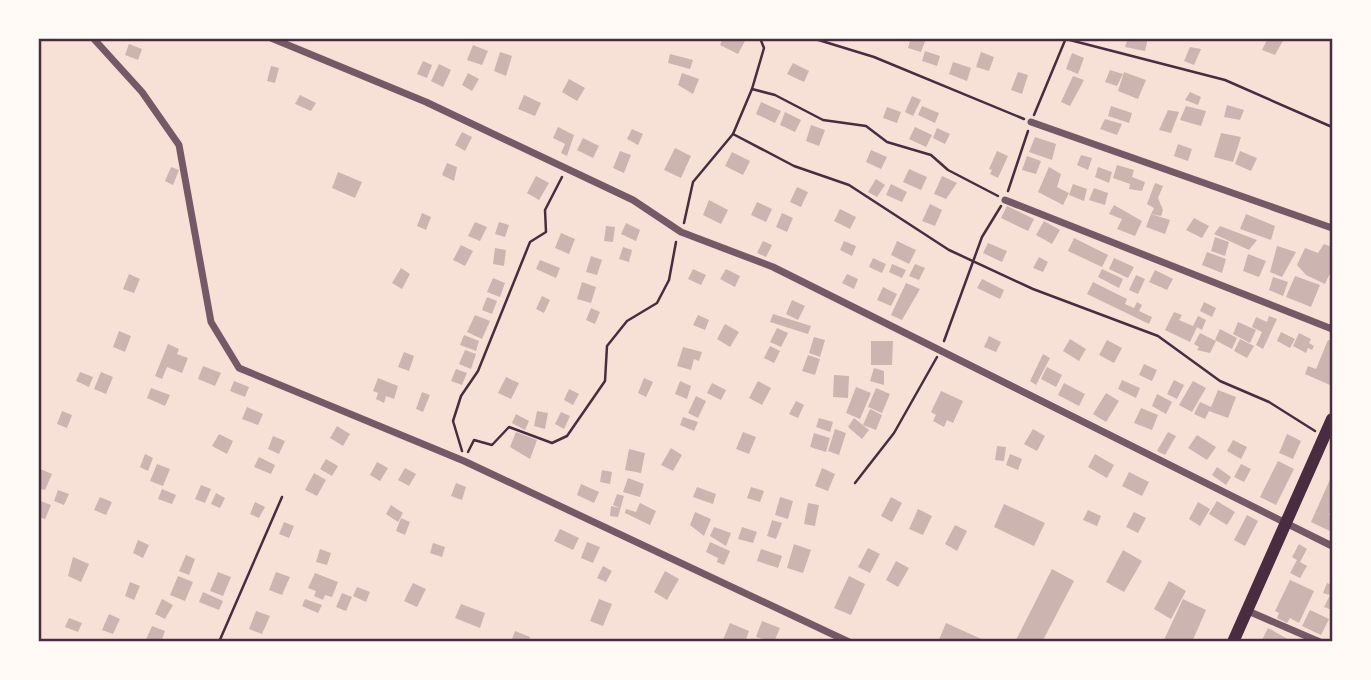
<svg xmlns="http://www.w3.org/2000/svg" width="1371" height="680" font-family="'Open Sans',sans-serif">
  <rect width="100%" height="100%" fill="#f7e1d7"/>
  <g fill="#ccb4b1">
    <polygon points="723,38 740,38 745,41 738,54 720,45"/>
    <polygon points="911,38 925,41 921,52 908,48"/>
    <polygon points="1128,38 1148,38 1145,51 1125,47"/>
    <polygon points="1268,38 1284,39 1275,55 1262,50"/>
    <polygon points="129,44 142,49 138,60 125,55"/>
    <polygon points="473,45 488,51 482,65 467,60"/>
    <polygon points="1190,47 1201,49 1194,65 1184,61"/>
    <polygon points="925,51 940,56 937,66 922,61"/>
    <polygon points="500,52 512,56 506,76 494,71"/>
    <polygon points="981,52 994,57 989,71 976,67"/>
    <polygon points="1072,53 1084,58 1078,74 1066,69"/>
    <polygon points="670,54 693,60 690,69 668,63"/>
    <polygon points="423,61 432,65 427,78 417,74"/>
    <polygon points="953,62 971,68 967,81 949,74"/>
    <polygon points="793,63 809,71 804,82 787,74"/>
    <polygon points="439,64 451,70 443,87 431,81"/>
    <polygon points="271,66 279,68 275,83 267,81"/>
    <polygon points="1110,70 1123,74 1117,86 1105,82"/>
    <polygon points="1018,72 1028,75 1022,94 1011,90"/>
    <polygon points="1124,72 1146,80 1138,99 1118,91"/>
    <polygon points="468,73 479,79 472,91 462,85"/>
    <polygon points="682,73 699,79 693,94 678,85"/>
    <polygon points="1073,76 1084,80 1070,106 1061,102"/>
    <polygon points="569,79 585,88 577,101 562,92"/>
    <polygon points="1190,92 1201,97 1198,105 1185,100"/>
    <polygon points="300,95 316,103 311,111 295,104"/>
    <polygon points="524,95 541,103 535,116 518,109"/>
    <polygon points="912,96 921,100 913,116 905,112"/>
    <polygon points="761,102 781,111 775,123 756,114"/>
    <polygon points="1227,105 1244,110 1240,120 1224,117"/>
    <polygon points="922,106 939,113 935,123 918,115"/>
    <polygon points="1111,106 1132,113 1129,123 1108,116"/>
    <polygon points="1186,106 1206,111 1201,126 1180,120"/>
    <polygon points="887,107 901,112 897,123 883,118"/>
    <polygon points="1168,110 1179,112 1171,133 1159,130"/>
    <polygon points="785,112 801,120 795,132 780,125"/>
    <polygon points="1105,119 1122,124 1117,135 1100,129"/>
    <polygon points="811,125 825,130 819,146 806,141"/>
    <polygon points="558,127 574,135 567,156 561,153 565,144 553,138"/>
    <polygon points="915,127 932,135 926,147 909,139"/>
    <polygon points="937,128 950,134 945,144 933,138"/>
    <polygon points="632,129 643,134 638,145 627,139"/>
    <polygon points="462,132 472,137 465,151 455,145"/>
    <polygon points="1221,133 1241,137 1233,162 1214,157"/>
    <polygon points="1035,137 1056,144 1052,160 1029,152"/>
    <polygon points="583,138 599,146 593,158 577,150"/>
    <polygon points="1178,144 1192,149 1188,161 1174,156"/>
    <polygon points="675,148 691,156 681,178 664,170"/>
    <polygon points="871,150 887,157 881,169 866,162"/>
    <polygon points="620,151 631,155 624,173 613,168"/>
    <polygon points="997,151 1008,156 998,178 990,174 992,170 989,169"/>
    <polygon points="1240,151 1257,158 1251,171 1235,164"/>
    <polygon points="732,152 750,161 743,175 725,166"/>
    <polygon points="1081,155 1092,158 1088,170 1077,165"/>
    <polygon points="1027,156 1041,161 1036,174 1022,170"/>
    <polygon points="447,163 457,167 454,181 442,175"/>
    <polygon points="1117,165 1134,170 1132,177 1145,182 1142,191 1129,189 1130,184 1113,178"/>
    <polygon points="171,167 179,170 173,185 165,181"/>
    <polygon points="1049,167 1061,174 1057,187 1069,193 1063,205 1038,192"/>
    <polygon points="1098,167 1112,172 1109,183 1095,177"/>
    <polygon points="909,169 927,177 921,190 903,182"/>
    <polygon points="338,172 362,182 355,198 332,188"/>
    <polygon points="536,176 549,183 539,200 527,193"/>
    <polygon points="942,176 957,183 946,199 934,194"/>
    <polygon points="876,179 885,185 877,197 868,192"/>
    <polygon points="1155,183 1163,186 1158,198 1163,210 1161,216 1151,214 1154,208 1147,204"/>
    <polygon points="891,184 907,192 902,202 886,195"/>
    <polygon points="1073,184 1087,189 1084,201 1069,195"/>
    <polygon points="797,187 808,192 801,207 790,202"/>
    <polygon points="1094,188 1108,193 1105,205 1089,200"/>
    <polygon points="709,200 728,210 721,224 703,215"/>
    <polygon points="757,202 772,209 766,222 751,215"/>
    <polygon points="930,204 942,210 935,226 922,221"/>
    <polygon points="1114,205 1142,221 1135,236 1117,229 1122,219 1109,214"/>
    <polygon points="1007,206 1034,219 1028,231 1001,218"/>
    <polygon points="840,209 856,217 850,229 834,221"/>
    <polygon points="422,213 431,217 426,230 417,226"/>
    <polygon points="782,213 793,218 787,232 776,227"/>
    <polygon points="1151,214 1170,220 1165,234 1146,227"/>
    <polygon points="1246,214 1275,226 1271,240 1240,229"/>
    <polygon points="1194,218 1209,226 1202,238 1186,230"/>
    <polygon points="1044,221 1060,230 1052,244 1036,235"/>
    <polygon points="475,222 487,227 480,241 468,236"/>
    <polygon points="499,222 509,225 505,237 495,234"/>
    <polygon points="626,223 640,230 636,241 621,234"/>
    <polygon points="606,226 615,227 613,242 604,241"/>
    <polygon points="1220,226 1257,240 1249,250 1214,234"/>
    <polygon points="561,233 575,239 569,254 555,248"/>
    <polygon points="1215,237 1229,242 1225,256 1211,251"/>
    <polygon points="1074,238 1108,255 1102,267 1068,251"/>
    <polygon points="763,241 772,245 766,257 757,253"/>
    <polygon points="844,241 856,246 852,256 840,250"/>
    <polygon points="897,241 916,250 909,264 891,255"/>
    <polygon points="988,243 1007,251 1002,262 983,253"/>
    <polygon points="1324,244 1332,247 1332,269 1325,284 1306,275 1297,265 1305,248 1318,253"/>
    <polygon points="461,245 473,251 465,266 453,260"/>
    <polygon points="1277,246 1296,252 1282,277 1270,272"/>
    <polygon points="623,247 632,250 629,262 619,259"/>
    <polygon points="495,248 506,250 504,266 493,264"/>
    <polygon points="1207,252 1226,259 1222,273 1202,265"/>
    <polygon points="1248,254 1266,261 1259,277 1243,271"/>
    <polygon points="591,256 602,260 597,275 586,272"/>
    <polygon points="1039,257 1048,262 1043,272 1033,268"/>
    <polygon points="873,258 886,264 882,273 869,267"/>
    <polygon points="1114,258 1134,267 1128,278 1109,269"/>
    <polygon points="540,260 560,268 556,278 536,269"/>
    <polygon points="892,264 906,270 902,278 889,272"/>
    <polygon points="915,264 925,268 919,280 909,276"/>
    <polygon points="401,268 410,274 402,289 392,283"/>
    <polygon points="693,269 706,275 701,285 688,279"/>
    <polygon points="726,269 740,276 735,287 720,279"/>
    <polygon points="1102,269 1123,279 1119,288 1098,277"/>
    <polygon points="1155,270 1173,279 1167,290 1149,282"/>
    <polygon points="129,274 140,279 134,293 123,289"/>
    <polygon points="847,274 858,279 854,289 842,283"/>
    <polygon points="1136,275 1145,279 1138,294 1129,290"/>
    <polygon points="1295,276 1320,285 1311,307 1286,297"/>
    <polygon points="1273,277 1288,282 1283,296 1269,290"/>
    <polygon points="493,278 505,283 500,297 487,292"/>
    <polygon points="982,279 1004,290 1000,299 977,288"/>
    <polygon points="582,282 596,287 591,303 577,299"/>
    <polygon points="1093,282 1127,299 1125,304 1134,308 1137,302 1142,305 1139,311 1152,317 1149,324 1087,294"/>
    <polygon points="906,283 920,289 902,320 891,315"/>
    <polygon points="883,287 897,294 891,306 877,300"/>
    <polygon points="542,296 550,300 544,313 536,309"/>
    <polygon points="487,297 497,301 492,314 482,310"/>
    <polygon points="792,300 805,306 798,320 786,314"/>
    <polygon points="1204,302 1216,308 1212,317 1200,311"/>
    <polygon points="591,308 600,312 595,324 586,320"/>
    <polygon points="1174,312 1182,315 1179,320 1193,326 1198,316 1206,320 1202,330 1197,327 1190,342 1165,330"/>
    <polygon points="773,314 811,326 808,334 770,322"/>
    <polygon points="475,315 490,321 482,339 467,332"/>
    <polygon points="698,315 709,320 705,330 693,325"/>
    <polygon points="1269,316 1277,319 1263,349 1256,345 1262,332 1252,327 1256,317 1267,322"/>
    <polygon points="1238,322 1256,330 1250,343 1233,334"/>
    <polygon points="725,324 739,332 730,347 717,339"/>
    <polygon points="777,328 788,333 781,347 770,342"/>
    <polygon points="1220,329 1237,338 1232,349 1215,340"/>
    <polygon points="119,331 131,336 125,352 113,347"/>
    <polygon points="1281,332 1295,339 1290,348 1277,341"/>
    <polygon points="1200,333 1216,341 1210,353 1197,350 1199,347 1194,344"/>
    <polygon points="1299,333 1311,339 1309,343 1314,346 1312,350 1308,348 1306,353 1293,346"/>
    <polygon points="464,335 479,341 476,351 460,345"/>
    <polygon points="989,336 1001,342 996,352 984,347"/>
    <polygon points="814,337 825,340 820,357 809,353"/>
    <polygon points="1070,339 1086,349 1079,361 1063,351"/>
    <polygon points="1240,339 1254,346 1247,358 1234,351"/>
    <polygon points="1107,340 1122,348 1114,363 1099,355"/>
    <polygon points="1328,340 1332,341 1330,385 1305,374 1308,366 1316,369"/>
    <polygon points="871,341 893,341 892,365 871,365"/>
    <polygon points="168,344 179,349 177,354 188,358 182,373 167,367 162,379 155,376"/>
    <polygon points="770,346 780,351 774,363 764,358"/>
    <polygon points="683,347 702,352 699,361 694,359 691,370 677,366"/>
    <polygon points="465,350 476,354 471,369 459,364"/>
    <polygon points="404,352 414,356 409,371 398,367"/>
    <polygon points="1043,354 1050,358 1036,385 1030,381"/>
    <polygon points="808,355 820,359 815,375 802,371"/>
    <polygon points="1144,364 1157,370 1152,381 1139,375"/>
    <polygon points="203,366 221,373 215,386 198,379"/>
    <polygon points="1047,367 1062,375 1056,387 1041,379"/>
    <polygon points="874,368 884,371 884,385 870,381"/>
    <polygon points="456,369 467,373 462,385 451,381"/>
    <polygon points="80,372 93,377 89,387 76,381"/>
    <polygon points="101,372 113,377 106,394 94,389"/>
    <polygon points="834,375 849,376 848,398 833,397"/>
    <polygon points="506,377 519,383 511,399 498,393"/>
    <polygon points="378,378 398,386 394,399 386,396 384,403 376,399 378,393 373,391"/>
    <polygon points="644,378 653,382 646,397 638,393"/>
    <polygon points="1122,380 1140,388 1136,398 1118,389"/>
    <polygon points="1174,380 1184,385 1177,399 1167,394"/>
    <polygon points="234,381 249,387 245,397 230,391"/>
    <polygon points="680,381 691,386 687,399 675,394"/>
    <polygon points="758,381 771,388 762,405 749,398"/>
    <polygon points="1193,381 1206,388 1192,412 1179,405"/>
    <polygon points="712,383 726,390 721,400 707,393"/>
    <polygon points="1064,383 1085,394 1079,406 1058,395"/>
    <polygon points="856,387 871,393 860,419 846,413"/>
    <polygon points="151,388 170,395 165,406 147,398"/>
    <polygon points="876,388 890,394 882,413 868,407"/>
    <polygon points="569,389 579,394 573,405 564,400"/>
    <polygon points="1218,390 1236,397 1228,418 1209,411 1205,419 1194,414 1200,402 1211,407"/>
    <polygon points="941,391 963,401 953,423 947,420 944,427 933,421 936,415 931,412"/>
    <polygon points="422,392 430,395 423,412 416,409"/>
    <polygon points="1106,393 1119,401 1106,422 1093,414"/>
    <polygon points="1157,394 1172,402 1166,414 1152,406"/>
    <polygon points="696,396 706,401 698,418 688,413"/>
    <polygon points="796,401 804,405 798,418 789,414"/>
    <polygon points="247,407 263,414 258,425 242,419"/>
    <polygon points="1141,408 1158,415 1152,430 1134,423"/>
    <polygon points="870,409 882,415 876,430 863,425"/>
    <polygon points="62,411 72,415 67,428 57,424"/>
    <polygon points="537,411 548,413 545,429 534,426"/>
    <polygon points="561,412 570,416 564,429 555,424"/>
    <polygon points="516,414 529,421 525,430 512,423"/>
    <polygon points="683,417 698,422 694,431 680,425"/>
    <polygon points="819,418 833,422 830,432 816,427"/>
    <polygon points="854,418 869,430 862,439 848,427"/>
    <polygon points="337,426 350,434 343,446 330,438"/>
    <polygon points="835,429 846,433 839,455 828,451"/>
    <polygon points="1033,429 1045,436 1037,451 1024,444"/>
    <polygon points="516,432 537,440 530,459 510,447"/>
    <polygon points="743,432 756,437 749,454 736,449"/>
    <polygon points="1168,432 1176,436 1165,455 1157,451"/>
    <polygon points="814,433 830,438 826,452 810,447"/>
    <polygon points="219,434 233,441 227,454 212,446"/>
    <polygon points="1287,434 1301,441 1293,459 1279,453"/>
    <polygon points="1197,435 1216,447 1207,460 1188,448"/>
    <polygon points="273,436 285,441 279,454 268,449"/>
    <polygon points="1233,440 1247,447 1241,459 1227,451"/>
    <polygon points="997,446 1006,447 1004,461 995,460"/>
    <polygon points="671,448 682,455 673,471 661,465"/>
    <polygon points="629,449 645,453 641,473 625,470"/>
    <polygon points="145,454 153,458 148,471 140,467"/>
    <polygon points="1010,454 1022,459 1018,470 1006,465"/>
    <polygon points="1095,454 1114,465 1107,478 1088,467"/>
    <polygon points="259,457 275,465 271,474 254,467"/>
    <polygon points="326,459 338,466 332,476 320,469"/>
    <polygon points="1278,461 1294,469 1276,505 1260,497"/>
    <polygon points="377,462 388,468 380,481 370,475"/>
    <polygon points="157,464 170,469 163,486 150,481"/>
    <polygon points="1241,464 1251,469 1244,482 1234,477"/>
    <polygon points="1217,467 1231,477 1226,485 1212,475"/>
    <polygon points="38,468 52,474 45,490 38,488"/>
    <polygon points="405,468 416,474 409,486 398,480"/>
    <polygon points="822,468 835,474 828,491 815,486"/>
    <polygon points="602,470 612,472 610,484 600,482"/>
    <polygon points="1129,472 1149,482 1142,496 1122,486"/>
    <polygon points="314,473 326,480 317,496 305,490"/>
    <polygon points="1332,475 1332,507 1329,515 1332,517 1332,532 1311,522"/>
    <polygon points="628,478 644,484 640,497 623,492"/>
    <polygon points="456,483 466,487 462,500 451,496"/>
    <polygon points="581,484 599,492 594,503 577,495"/>
    <polygon points="201,485 211,489 205,503 195,499"/>
    <polygon points="697,487 716,494 713,504 693,497"/>
    <polygon points="751,487 764,491 760,502 747,498"/>
    <polygon points="162,489 176,495 172,504 158,499"/>
    <polygon points="58,490 69,494 64,505 54,501"/>
    <polygon points="216,493 225,498 220,508 211,504"/>
    <polygon points="617,494 624,496 618,517 610,516 611,506 620,508 613,505"/>
    <polygon points="100,497 112,502 106,515 94,510"/>
    <polygon points="780,497 793,501 788,519 775,515"/>
    <polygon points="891,497 902,503 892,522 881,516"/>
    <polygon points="38,500 51,505 45,519 38,517"/>
    <polygon points="1217,501 1235,512 1227,525 1209,514"/>
    <polygon points="255,502 265,507 259,518 250,514"/>
    <polygon points="1198,502 1210,509 1200,526 1189,519"/>
    <polygon points="640,503 656,511 650,525 625,513 626,509 636,512"/>
    <polygon points="808,503 819,505 815,526 804,524"/>
    <polygon points="1004,504 1045,523 1034,546 994,527"/>
    <polygon points="391,505 403,513 398,522 386,514"/>
    <polygon points="918,509 932,516 923,535 909,529"/>
    <polygon points="1088,510 1101,516 1097,526 1083,520"/>
    <polygon points="695,512 711,519 704,536 690,525"/>
    <polygon points="1134,512 1146,518 1138,533 1126,527"/>
    <polygon points="1247,515 1258,521 1245,546 1234,540"/>
    <polygon points="401,518 410,522 405,535 396,531"/>
    <polygon points="772,520 782,523 776,539 767,536"/>
    <polygon points="284,522 294,526 289,538 279,534"/>
    <polygon points="955,525 967,531 957,551 945,544"/>
    <polygon points="714,527 731,533 726,546 710,536"/>
    <polygon points="742,527 757,532 753,543 738,539"/>
    <polygon points="560,529 579,538 573,550 554,541"/>
    <polygon points="138,540 149,545 143,558 133,553"/>
    <polygon points="587,542 600,547 593,563 581,558"/>
    <polygon points="710,542 730,551 724,565 717,562 718,558 706,552"/>
    <polygon points="433,543 445,547 442,557 430,553"/>
    <polygon points="794,544 811,550 803,573 787,568"/>
    <polygon points="1299,544 1307,549 1300,562 1307,566 1300,578 1290,573 1297,560 1292,557"/>
    <polygon points="868,548 880,554 870,573 858,567"/>
    <polygon points="320,549 331,553 327,565 316,562"/>
    <polygon points="761,549 782,556 778,568 757,561"/>
    <polygon points="1123,550 1142,561 1124,592 1106,582"/>
    <polygon points="186,555 195,559 189,575 179,571"/>
    <polygon points="73,557 89,564 81,582 68,576"/>
    <polygon points="896,561 909,568 898,587 886,580"/>
    <polygon points="603,566 612,571 606,582 597,578"/>
    <polygon points="1052,569 1074,581 1042,642 1015,642"/>
    <polygon points="665,571 679,579 667,600 654,592"/>
    <polygon points="218,572 231,577 223,596 210,591"/>
    <polygon points="276,572 290,577 282,595 269,590"/>
    <polygon points="315,573 338,582 332,597 325,595 323,600 314,596 316,591 308,588"/>
    <polygon points="178,576 193,582 185,601 170,595"/>
    <polygon points="849,576 865,584 851,615 834,608"/>
    <polygon points="1290,580 1314,591 1299,623 1290,618 1287,623 1277,618 1279,613 1275,611"/>
    <polygon points="1169,581 1186,591 1171,619 1154,609"/>
    <polygon points="130,582 140,586 134,600 125,596"/>
    <polygon points="413,583 426,589 417,607 404,601"/>
    <polygon points="1327,583 1332,585 1332,610 1324,607 1330,595 1323,593"/>
    <polygon points="357,587 370,592 366,602 353,596"/>
    <polygon points="203,592 223,601 219,610 199,602"/>
    <polygon points="342,593 352,597 346,611 336,607"/>
    <polygon points="162,599 173,605 165,619 155,614"/>
    <polygon points="305,599 322,605 318,613 302,606"/>
    <polygon points="599,599 612,604 603,626 590,621"/>
    <polygon points="1183,599 1206,610 1192,642 1163,642"/>
    <polygon points="461,604 485,613 480,628 455,618"/>
    <polygon points="1310,610 1329,619 1321,635 1302,626"/>
    <polygon points="256,611 270,616 262,634 249,629"/>
    <polygon points="109,614 120,619 113,634 102,630"/>
    <polygon points="69,618 82,623 78,632 65,627"/>
    <polygon points="762,621 780,628 774,642 756,637"/>
    <polygon points="730,623 749,631 745,642 723,640"/>
    <polygon points="946,623 988,642 938,642"/>
    <polygon points="152,626 165,631 161,642 145,642"/>
    <polygon points="1268,628 1293,642 1261,642"/>
    <polygon points="515,631 530,637 528,642 511,642"/>
  </g>
  <g fill="none" stroke-linecap="round" stroke-linejoin="round">
    <g stroke="#4a2c40" stroke-width="2.5">
      <polyline points="812,38 874,57 1024,119"/>
      <polyline points="1062,38 1225,80 1332,127"/>
      <polyline points="752,89 775,95 823,120 866,126 887,142 931,155 948,170 998,196"/>
      <polyline points="1034,115 1066,38"/>
      <polyline points="733,134 794,166 849,185 949,250 1033,289 1158,336 1220,381 1269,402 1315,431"/>
      <polyline points="1008,191 1028,131"/>
      <polyline points="684,223 693,182 733,134 752,89 764,48 760,38"/>
      <polyline points="944,341 982,237 1001,206"/>
      <polyline points="462,451 453,421 461,396 478,371 530,242 546,232 545,210 562,177"/>
      <polyline points="468,452 474,440 492,445 509,427 552,443 567,436 605,381 607,346 627,321 657,303 669,280 676,242"/>
      <polyline points="855,483 894,433 937,357"/>
      <polyline points="219,642 282,497"/>
    </g>
    <g stroke="#755966" stroke-width="7">
      <polyline points="93,38 142,92 179,145 211,322 239,368 464,461 849,642"/>
      <polyline points="271,38 426,102 633,200 681,232 773,267 1332,546"/>
      <polyline points="1031,122 1332,228"/>
      <polyline points="1005,200 1332,329"/>
      <polyline points="1248,611 1320,642"/>
    </g>
    <polyline stroke="#4a2c40" stroke-width="12" points="1233,642 1332,419"/>
  </g>
  <rect width="1371" height="680" fill="none" stroke="#fffaf5" stroke-width="80"/>
  <rect x="40" y="40" width="1291" height="600" fill="none" stroke="#4a2c40" stroke-width="2.5"/>
</svg>
